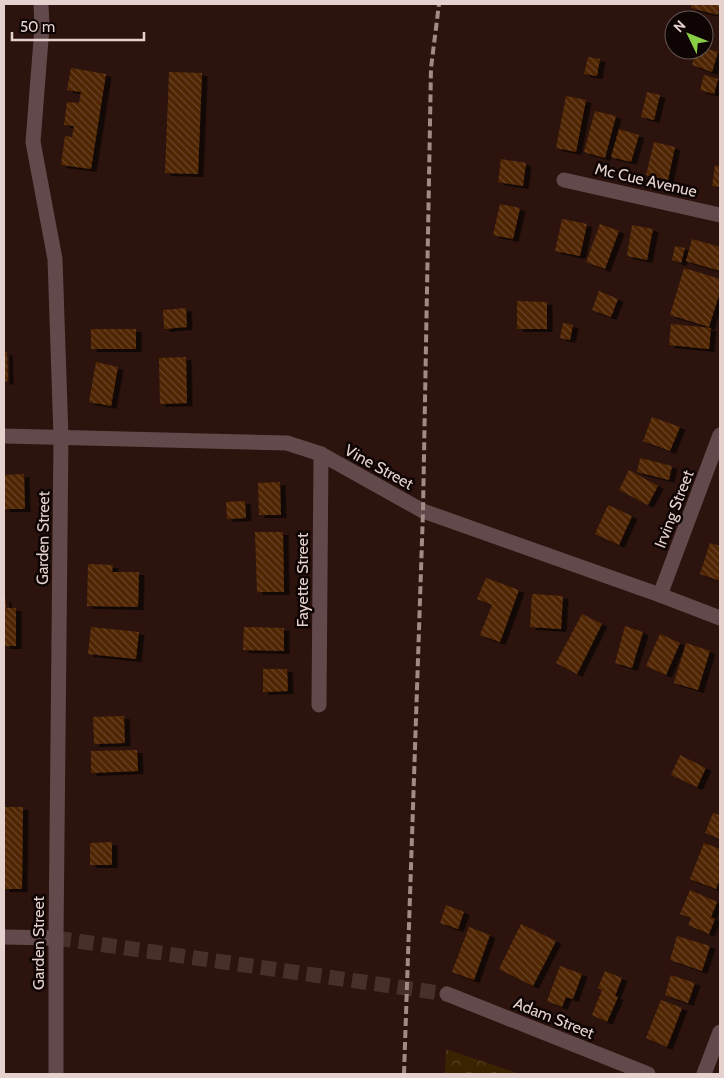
<svg xmlns="http://www.w3.org/2000/svg" width="724" height="1078" font-family="Cabin,sans-serif">
  <defs>
    <pattern id="park-crowns" width="20" height="18" patternUnits="userSpaceOnUse" patternTransform="scale(1.25)"><rect width="20" height="18" fill="#392300"/><path d="M2 6a3 3 0 1 1 6 0M12 15a3 3 0 1 1 6 0" fill="none" stroke="#564224"/></pattern>
    <pattern id="building-back-hatch" width="6" height="6" patternUnits="userSpaceOnUse" patternTransform="scale(1.25)"><rect width="6" height="6" fill="#502605"/><path d="M-1 5l2 2M0 0l6 6M5-1l2 2" fill="none" stroke="#694528"/></pattern>
    <filter id="shadow"><feDropShadow dx="5.5" dy="3" stdDeviation="0" flood-color="#0009"/></filter>
  </defs>
  <rect width="100%" height="100%" fill="#2c130d"/>
  <polygon fill="url(#park-crowns)" points="446,1049 520,1074 445,1074"/>
  <g fill="url(#building-back-hatch)" filter="url(#shadow)">
    <polygon points="692,4 720,4 718,15 691,8"/>
    <polygon points="704,48 718,52 712,72 692,65 696,50 704,50"/>
    <polygon points="588,57 600,59 597,76 584,74"/>
    <polygon points="71,68 106,74 91,169 61,165 65,136 72,137 74,126 64,125 67,102 79,103 81,92 67,90"/>
    <polygon points="169,72 202,73 198,174 165,173"/>
    <polygon points="704,75 718,79 714,94 700,90"/>
    <polygon points="647,92 660,95 654,120 641,117"/>
    <polygon points="566,96 586,100 576,152 556,148"/>
    <polygon points="595,111 616,116 605,158 584,152"/>
    <polygon points="619,129 639,135 631,162 611,157"/>
    <polygon points="654,142 675,147 668,180 646,175"/>
    <polygon points="501,159 526,163 523,186 498,182"/>
    <polygon points="715,165 720,166 720,187 712,186"/>
    <polygon points="500,204 520,208 513,239 493,235"/>
    <polygon points="562,219 587,224 580,256 555,251"/>
    <polygon points="600,224 619,231 605,269 586,262"/>
    <polygon points="632,225 653,229 647,260 627,256"/>
    <polygon points="692,239 720,247 720,271 686,261"/>
    <polygon points="675,246 685,248 681,263 672,260"/>
    <polygon points="684,268 720,279 720,292 709,327 670,315"/>
    <polygon points="599,291 618,299 611,317 592,310"/>
    <polygon points="517,301 547,302 547,329 517,329"/>
    <polygon points="186,308 187,327 164,329 163,310"/>
    <polygon points="563,323 573,325 570,340 560,338"/>
    <polygon points="671,324 711,328 709,349 669,345"/>
    <rect x="91" y="329" width="45" height="20"/>
    <polygon points="4,352 7,352 8,381 4,382"/>
    <polygon points="186,357 187,403 160,404 159,358"/>
    <polygon points="96,362 118,367 111,406 89,402"/>
    <polygon points="652,417 680,427 670,451 643,441"/>
    <polygon points="640,458 672,466 669,480 637,472"/>
    <polygon points="629,470 658,486 648,505 619,490"/>
    <polygon points="24,474 25,509 4,509 4,475"/>
    <polygon points="280,482 281,515 259,515 258,483"/>
    <polygon points="245,501 246,518 227,519 226,502"/>
    <polygon points="608,505 632,516 619,545 595,534"/>
    <polygon points="255,532 283,532 284,592 257,592"/>
    <polygon points="710,543 720,546 720,581 700,574"/>
    <polygon points="88,564 113,565 112,572 139,572 138,607 87,606"/>
    <polygon points="486,578 519,590 500,642 480,635 492,605 477,599"/>
    <polygon points="532,594 563,596 561,629 530,627"/>
    <polygon points="4,599 6,599 6,608 16,608 16,646 4,646"/>
    <polygon points="582,614 602,624 577,674 556,663"/>
    <polygon points="625,626 643,632 632,668 615,663"/>
    <polygon points="91,627 139,632 136,659 88,654"/>
    <polygon points="244,627 284,628 284,651 243,650"/>
    <polygon points="660,634 680,643 666,675 646,666"/>
    <polygon points="686,643 710,651 698,690 674,683"/>
    <polygon points="263,669 287,669 288,691 263,692"/>
    <polygon points="124,716 125,743 94,744 93,717"/>
    <polygon points="137,750 138,771 91,773 91,751"/>
    <polygon points="680,755 706,768 697,787 671,775"/>
    <polygon points="4,807 23,807 22,889 4,889"/>
    <polygon points="713,813 720,815 720,839 705,833"/>
    <polygon points="112,842 112,865 90,865 90,843"/>
    <polygon points="704,843 720,849 720,879 716,889 690,879"/>
    <polygon points="690,890 717,902 711,917 715,919 709,934 688,925 691,918 680,914"/>
    <polygon points="446,905 464,912 458,929 440,923"/>
    <polygon points="521,924 556,941 533,986 499,969"/>
    <polygon points="469,927 490,935 474,980 452,972"/>
    <polygon points="677,936 710,946 702,971 670,960"/>
    <polygon points="560,966 582,974 573,999 566,997 562,1007 547,1001"/>
    <polygon points="605,971 622,978 615,996 618,997 607,1022 592,1015 602,990 598,988"/>
    <polygon points="671,975 695,983 688,1003 665,995"/>
    <polygon points="661,1000 682,1008 667,1047 646,1038"/>
  </g>
  <g fill="none" stroke-linecap="round" stroke-linejoin="round">
    <polyline stroke="#48302a" stroke-width="15" stroke-dasharray="15 8" stroke-linecap="butt" points="56,938 447,994"/>
    <g stroke="#62494b" stroke-width="15">
      <polyline points="41,4 42,27 33,142 55,259 61,437 56,938 56,1074"/>
      <polyline points="564,180 720,215"/>
      <polyline points="4,436 287,443 321,454 423,511 660,595 720,618"/>
      <polyline points="660,595 720,435"/>
      <polyline points="319,705 321,454"/>
      <polyline points="4,937 56,938"/>
      <polyline points="447,994 648,1074"/>
      <polyline points="704,1074 720,1032"/>
    </g>
    <polyline stroke="#a18b87" stroke-width="4" stroke-dasharray="8 4" stroke-linecap="butt" points="404,1074 423,511 431,68 439,4"/>
  </g>
  <g text-anchor="middle" dominant-baseline="central" stroke-width="5" stroke-linejoin="round" paint-order="stroke">
    <g font-size="16" fill="#e5d2ce" stroke="#0d0403">
      <text transform="translate(646 180) rotate(13)">Mc Cue Avenue</text>
      <text transform="translate(379 467) rotate(29)">Vine Street</text>
      <text transform="translate(674 509) rotate(-69)">Irving Street</text>
      <text transform="translate(43 538) rotate(-89)">Garden Street</text>
      <text transform="translate(302 580) rotate(-90)">Fayette Street</text>
      <text transform="translate(38 943) rotate(-90)">Garden Street</text>
      <text transform="translate(554 1018) rotate(22)">Adam Street</text>
    </g>
  </g>
  <rect width="724" height="1078" fill="none" stroke="#e5d2ce" stroke-width="10"/>
  <g transform="translate(689 35) rotate(313)"><circle r="24" fill="#0d0403" stroke="#635654"/>
  <path d="M0-4L9 19L0 12L-9 19Z" fill="#8ace47"/>
  <text y="-8" font-size="14" font-weight="bold" text-anchor="middle" fill="#e5d2ce">N</text>
  </g>
  <path d="M12 32v8h132v-8" fill="none" stroke="#e5d2ce" stroke-width="2.5"/>
  <text x="20" y="32" font-size="15" fill="#e5d2ce" stroke="#0d0403" stroke-width="4" paint-order="stroke">50 m</text>
</svg>
